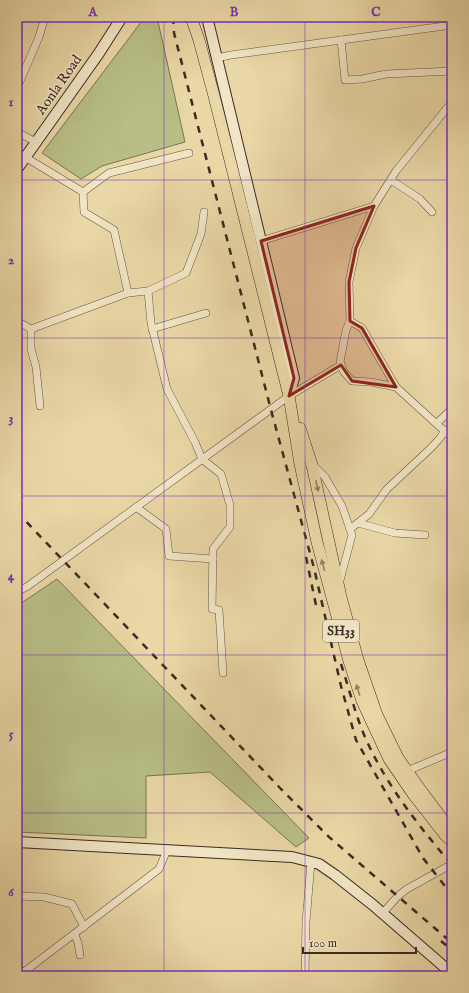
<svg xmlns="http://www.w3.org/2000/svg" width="469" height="993" font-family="'IM FELL English',serif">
  <rect width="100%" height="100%" fill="#ead7a6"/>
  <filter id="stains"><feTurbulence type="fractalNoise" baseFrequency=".005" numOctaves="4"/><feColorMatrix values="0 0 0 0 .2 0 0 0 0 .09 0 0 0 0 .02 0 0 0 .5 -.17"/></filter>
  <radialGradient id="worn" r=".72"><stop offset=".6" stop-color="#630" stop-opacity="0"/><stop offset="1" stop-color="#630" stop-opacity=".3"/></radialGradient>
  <g fill="#b8be86" stroke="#787456">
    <polygon points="145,17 157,17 185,142 102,166 81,179 42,153"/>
    <polygon points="57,579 309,838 296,847 210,772 146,776 146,838 17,832 17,606"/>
  </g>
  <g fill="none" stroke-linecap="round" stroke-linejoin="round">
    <defs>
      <g id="street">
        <polyline points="341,40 345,80 362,79 386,74 452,71"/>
        <polyline points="216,58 231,55 452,25"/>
        <polyline points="17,88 39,37 45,17"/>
        <polyline points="452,102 396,171 374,206 356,248 349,282 350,321 346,330 340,362 344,372 352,381 371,382 396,387 452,438"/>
        <polyline points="17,132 36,142"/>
        <polyline points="25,157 83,192 109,173 189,153"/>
        <polyline points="391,180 420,199 432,212"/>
        <polyline points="83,192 84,212 114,230 128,293"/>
        <polyline points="261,241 374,206"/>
        <polyline points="148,291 151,323 167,389 195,442 202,459 221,474 230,505 230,527 213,549 212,609 219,610 223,673"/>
        <polyline points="17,321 31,329 128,293 148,291 186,273 201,234 204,212"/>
        <polyline points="350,321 362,328 396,387"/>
        <polyline points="31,329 31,349 36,367 40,406"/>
        <polyline points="152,329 206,313"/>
        <polyline points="437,423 452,409"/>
        <polyline points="313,465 325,477 342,506 352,535 339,584"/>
        <polyline points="136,507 166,529 169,556 213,559"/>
        <polyline points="358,523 395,533 425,535"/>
        <polyline points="350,529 369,514 387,489 431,448 440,438 445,430"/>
        <polyline points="17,592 28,586 289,396 341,365"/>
        <polyline points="407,771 452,752"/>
        <polyline points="17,896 44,897 72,904 84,927"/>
        <polyline points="382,914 398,896 407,889 452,864"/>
        <polyline points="75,935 78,943 80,955"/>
        <polyline points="17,971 24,972 159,869 167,850"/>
        <polyline points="305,976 306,922 311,862"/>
      </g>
      <g id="secondary">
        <polyline points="207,17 294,378 289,396"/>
        <polyline points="17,169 99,53 122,17"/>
        <polyline points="17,842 292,857 319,864 335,875 373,905 449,971 451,976"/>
      </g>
      <g id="primary">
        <polyline points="191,17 199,40 214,96 289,396 300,464 317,542 349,661 362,701 389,759 413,794 445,835 452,841"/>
        <polyline points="300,428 312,465 341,597 358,660 377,715 398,758 420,789 444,821 452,829"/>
      </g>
    </defs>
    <use href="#street" stroke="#655645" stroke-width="8"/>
    <use href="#secondary" stroke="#392b25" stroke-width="12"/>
    <use href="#primary" stroke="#392b25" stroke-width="12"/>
    <use href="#street" stroke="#f1e5c5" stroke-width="7"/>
    <use href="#secondary" stroke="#f1e5c5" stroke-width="10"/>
    <use href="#primary" stroke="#ead7a6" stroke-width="11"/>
    <g stroke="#392b25" stroke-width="2.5" stroke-dasharray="7 7" stroke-linecap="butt">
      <polyline points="173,17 174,33 271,410 314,568 341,686 356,740 423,858 452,895"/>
      <polyline points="17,512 281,789 329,837 452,943"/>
      <polyline points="306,557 317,610"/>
      <path d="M341,664C349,688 355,714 365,737C386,785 418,825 452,865"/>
      <polyline points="441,941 452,950"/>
    </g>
  </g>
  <defs><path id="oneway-solid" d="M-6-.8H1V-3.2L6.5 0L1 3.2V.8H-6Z"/></defs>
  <g fill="#928166">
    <use href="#oneway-solid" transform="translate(317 486) rotate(78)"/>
    <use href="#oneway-solid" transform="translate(323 565) rotate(-105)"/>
    <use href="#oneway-solid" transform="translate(358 690) rotate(-108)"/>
  </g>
  <path fill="#8f2418" fill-opacity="0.2" stroke="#8f2418" stroke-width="3" stroke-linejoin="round" d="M374,206L356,248L349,282L350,321L362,328L396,387L352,381L341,365L289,396L294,378L261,241Z"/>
  <path fill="none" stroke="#7b2cbf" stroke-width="1" stroke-opacity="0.55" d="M164,17V976M305,17V976M17,180H452M17,338H452M17,496H452M17,655H452M17,813H452"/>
  <g text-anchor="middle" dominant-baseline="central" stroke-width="3.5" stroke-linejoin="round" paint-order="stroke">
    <rect fill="#f1e5c5" stroke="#706355" stroke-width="1" x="323" y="620" width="36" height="22" rx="3"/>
    <g font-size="13" font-weight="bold" fill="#392b25">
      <text x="341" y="631">SH33</text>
    </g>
    <g font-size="14" fill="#392b25" stroke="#f1e5c5">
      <text transform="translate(59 85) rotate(-55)">Aonla Road</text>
    </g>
  </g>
  <rect width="469" height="993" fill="none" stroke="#ead7a6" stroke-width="44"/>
  <path d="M303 947v6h113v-6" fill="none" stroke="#392b25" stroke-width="2"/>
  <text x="309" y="947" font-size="12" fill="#392b25" stroke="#f1e5c5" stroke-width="3" paint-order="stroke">100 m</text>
  <rect x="22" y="22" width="425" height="949" fill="none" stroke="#7b2cbf" stroke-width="1.5"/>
  <g font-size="13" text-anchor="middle" font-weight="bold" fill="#7b2cbf">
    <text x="93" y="16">A</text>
    <text x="234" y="16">B</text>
    <text x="376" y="16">C</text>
    <text x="11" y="106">1</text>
    <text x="11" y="264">2</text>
    <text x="11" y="422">3</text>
    <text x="11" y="580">4</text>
    <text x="11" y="738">5</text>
    <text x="11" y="896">6</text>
  </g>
  <rect width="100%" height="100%" filter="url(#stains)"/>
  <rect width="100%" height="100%" fill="url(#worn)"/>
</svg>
